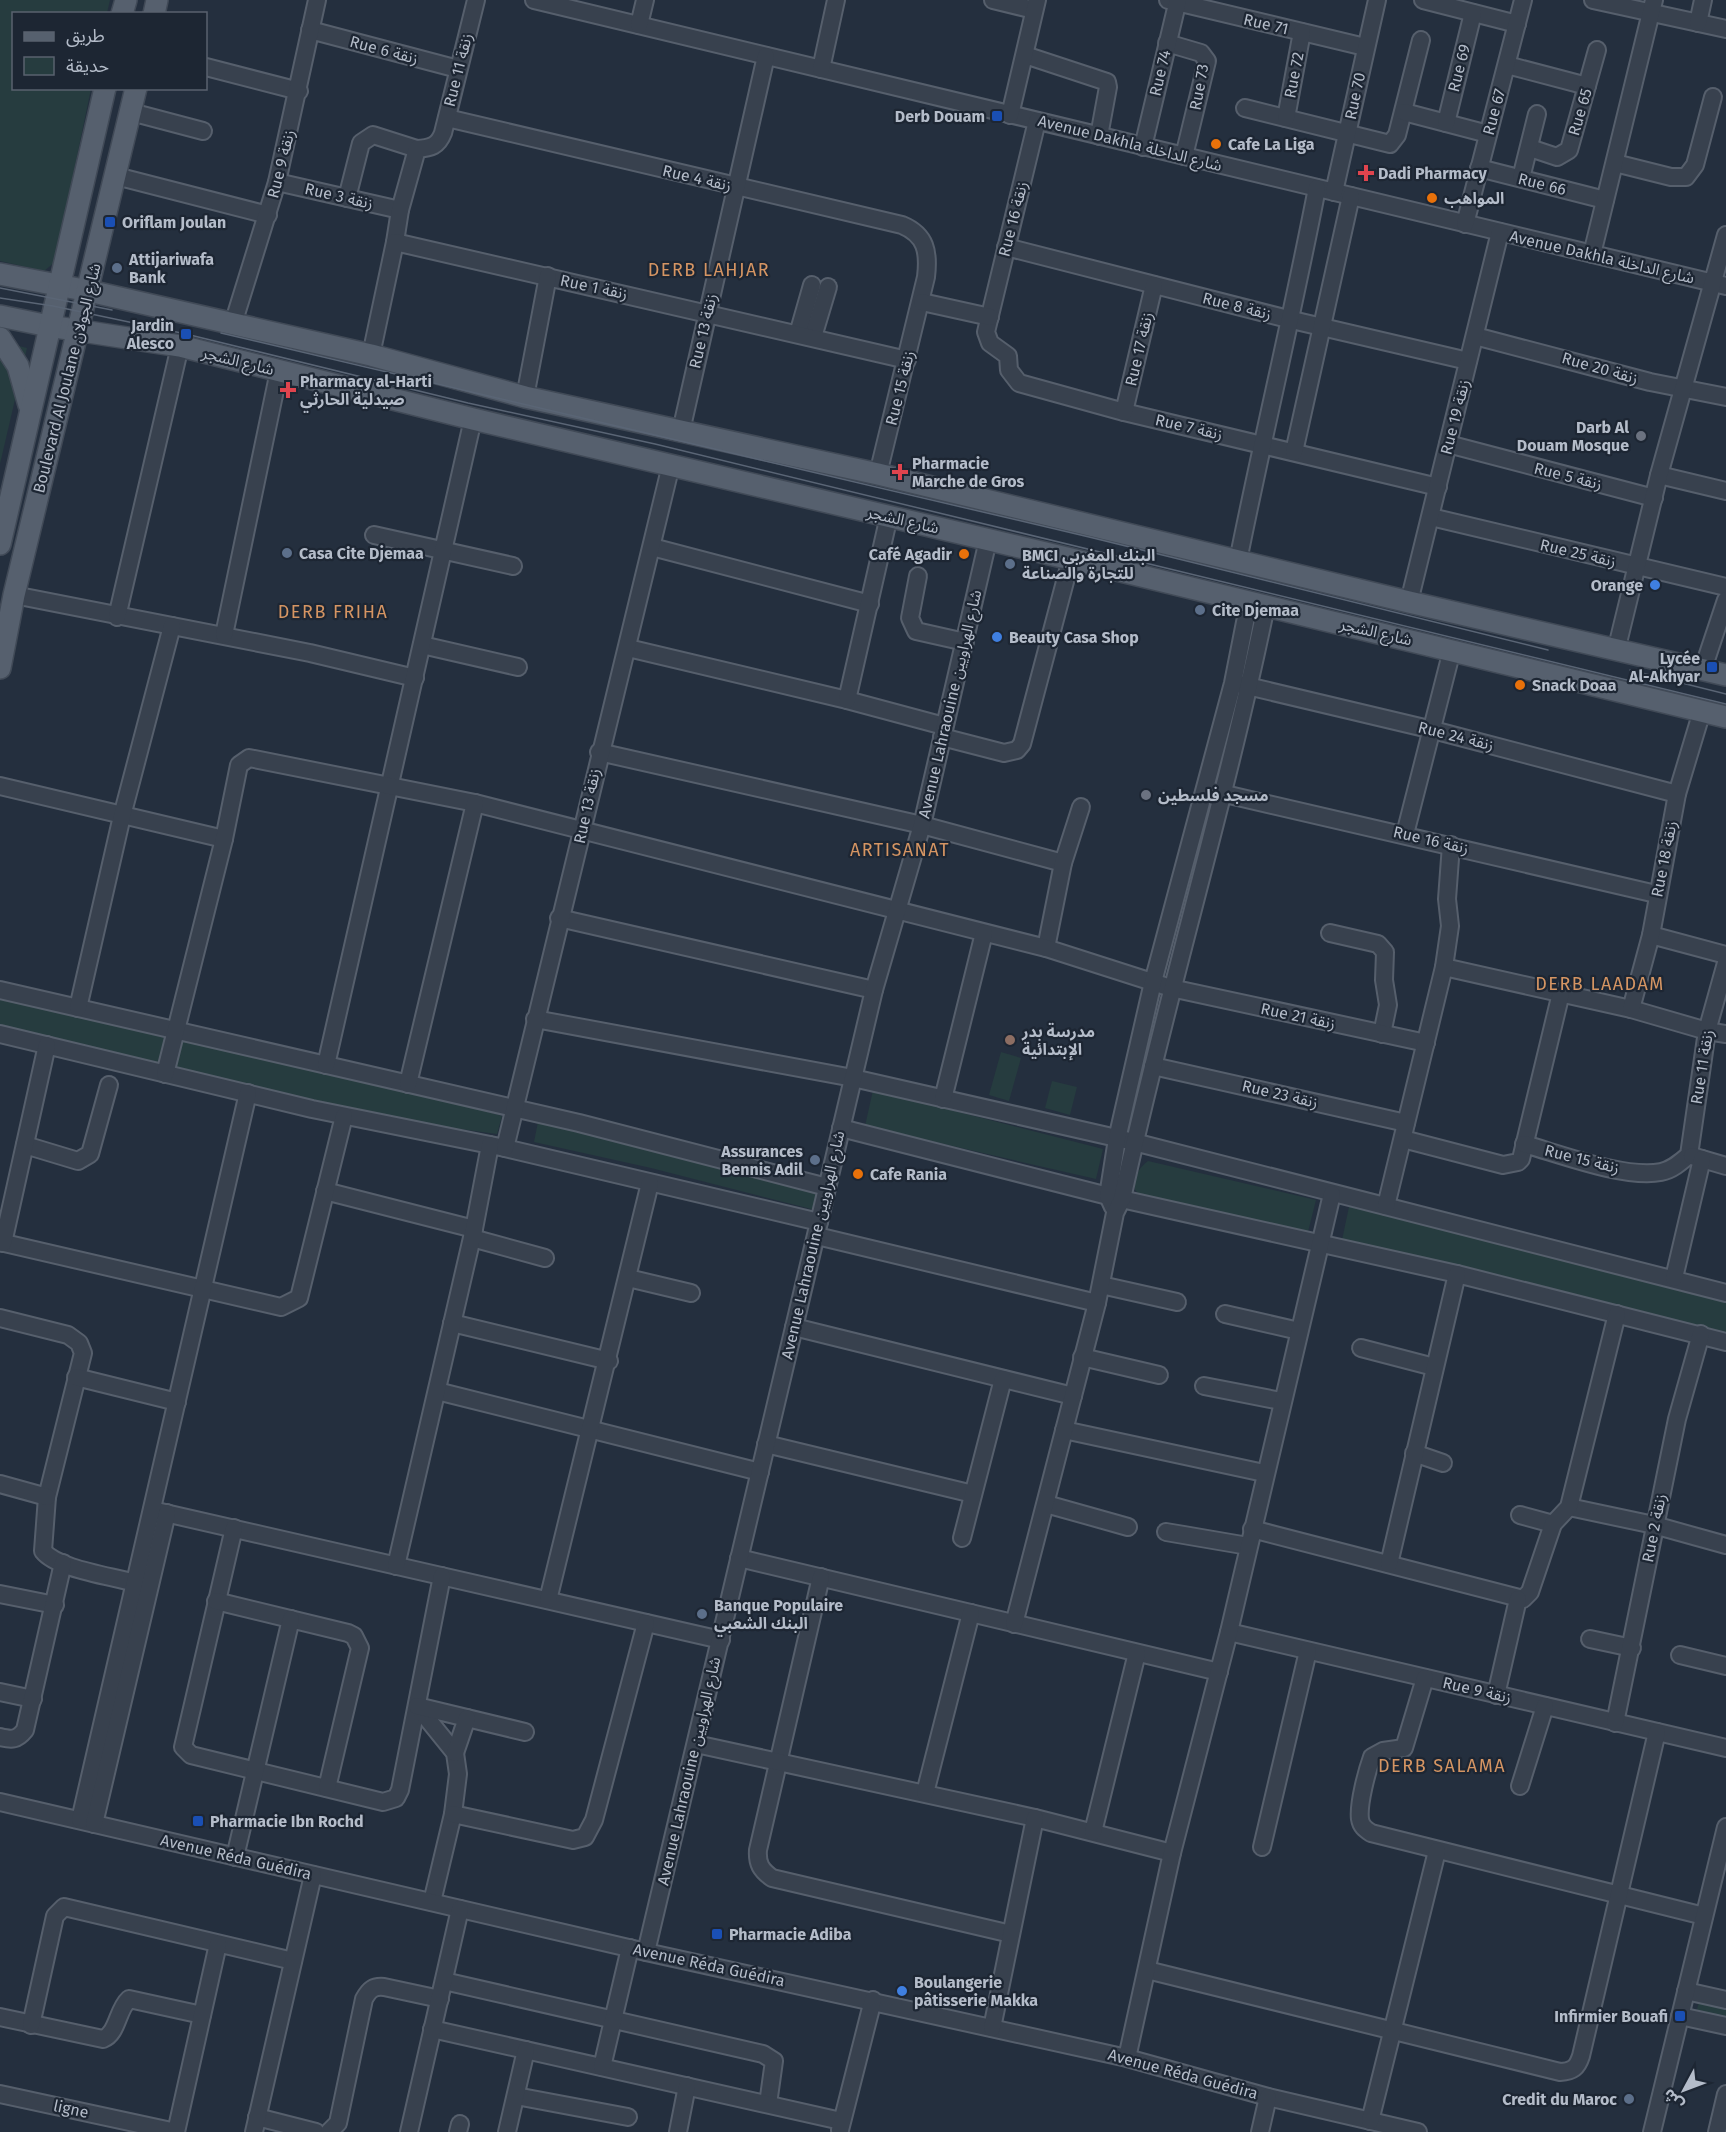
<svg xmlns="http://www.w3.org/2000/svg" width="1726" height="2132" font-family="'Fira Sans','Noto Sans Arabic',sans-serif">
  <rect width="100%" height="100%" fill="#242f3e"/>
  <g fill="#263c3f">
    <polygon points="0,0 110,0 107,13 14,14 14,88 91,89 55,262 44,271 0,261"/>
    <polygon points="0,341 27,348 0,464"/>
    <polygon points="0,990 326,1065 502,1116 497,1134 312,1109 0,1034"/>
    <polygon points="1001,1052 1021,1058 1009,1101 989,1095"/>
    <polygon points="1052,1081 1077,1087 1070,1115 1045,1108"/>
    <polygon points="873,1090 1103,1149 1096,1179 865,1126"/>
    <polygon points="538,1122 819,1192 815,1210 651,1168 534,1142"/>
    <path d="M1148,1161L1316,1200L1307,1236L1141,1196L1135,1190C1134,1178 1138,1168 1148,1161Z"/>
    <polygon points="1350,1202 1726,1301 1726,1336 1342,1240"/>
    <polygon points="1699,2002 1726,2005 1726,2020 1699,2013 1697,2009"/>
  </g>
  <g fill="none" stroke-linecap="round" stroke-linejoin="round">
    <defs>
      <g id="minor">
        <polyline points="534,0 1726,286"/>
        <polyline points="993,0 1034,10"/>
        <polyline points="1168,0 1365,47"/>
        <polyline points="1423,0 1517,24"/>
        <polyline points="1593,0 1726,29"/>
        <polyline points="1698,23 1703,0"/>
        <polyline points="639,25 645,0"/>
        <polyline points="310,30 458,69"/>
        <polyline points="1167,43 1201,53 1207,61 1184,156"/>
        <polyline points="1025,55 1107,82 1108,87 1099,136"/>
        <polyline points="1507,65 1587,86"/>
        <polyline points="206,67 299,91"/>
        <polyline points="821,69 836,0"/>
        <polyline points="1245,108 1390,144 1397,135 1421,40"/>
        <polyline points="131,112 203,131"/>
        <polyline points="1404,112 1488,134"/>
        <polyline points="1010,115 1037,0"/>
        <path d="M447,118L902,225C926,235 929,252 926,277L878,474"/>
        <polyline points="1286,118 1302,32"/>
        <polyline points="1037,121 986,332 990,343 1008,356 1009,370 1019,383 1124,412 1438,487"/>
        <polyline points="1446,123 1473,13"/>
        <polyline points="1143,147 1178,0"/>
        <polyline points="1530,148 1557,157 1569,150 1597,50"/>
        <polyline points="1615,163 1671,177 1686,177 1695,165 1713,97"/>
        <polyline points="1479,168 1605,200"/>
        <polyline points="116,176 268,215"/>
        <polyline points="1521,178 1537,114"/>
        <polyline points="277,182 400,210"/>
        <polyline points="1334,192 1377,0"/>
        <polyline points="347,198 361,143 373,135 417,149"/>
        <polyline points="1465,224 1523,0"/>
        <path d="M395,242L400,210L417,149C431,148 438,146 443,133L476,0"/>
        <polyline points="1006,247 1292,320 1468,361"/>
        <polyline points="1592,254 1654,0"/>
        <polyline points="922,302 990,317"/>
        <polyline points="233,324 277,182 317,0"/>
        <polyline points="798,334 812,285"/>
        <polyline points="1475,336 1650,382 1726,397"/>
        <polyline points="813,337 828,287"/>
        <polyline points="371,355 395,242 907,360"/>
        <polyline points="525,397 548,276"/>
        <polyline points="1124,412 1154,285"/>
        <polyline points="681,431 766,56"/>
        <polyline points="1448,444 1654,498"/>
        <polyline points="1294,452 1351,196"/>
        <polyline points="1659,475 1726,491"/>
        <polyline points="1431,517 1726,587"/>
        <polyline points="374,535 513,566"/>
        <polyline points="652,547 870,604"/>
        <path d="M1238,561C1263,436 1293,313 1317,188"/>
        <polyline points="918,576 910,618 916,631 965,642"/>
        <polyline points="14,595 310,653 415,678"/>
        <polyline points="1409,602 1500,232"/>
        <polyline points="117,617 180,346"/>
        <polyline points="224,635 279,371"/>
        <polyline points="422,645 518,667"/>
        <polyline points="628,648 847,700 944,726"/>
        <polyline points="1616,651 1659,475 1726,235"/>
        <polyline points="1703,669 1726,600"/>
        <polyline points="1239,684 1433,730 1677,794"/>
        <polyline points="847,700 889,516"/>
        <polyline points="942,737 1004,753 1017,750 1022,744 1071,559"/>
        <polyline points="599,752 922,825 1063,863"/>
        <polyline points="0,786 224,839"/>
        <polyline points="1212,791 1656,894"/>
        <polyline points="1405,834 1452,650"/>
        <polyline points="559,918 874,990"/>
        <polyline points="1330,933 1378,944 1385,952 1384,980 1388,1005 1382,1034"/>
        <polyline points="1651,935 1726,955"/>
        <polyline points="1046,948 1063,863 1081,807"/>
        <polyline points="1444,967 1631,1009 1707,1031 1726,1034"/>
        <polyline points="0,990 579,1123 827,1187"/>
        <polyline points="78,1008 122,816 172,626"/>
        <polyline points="1631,1009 1651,935 1677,794 1702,711"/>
        <polyline points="535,1019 853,1078 1134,1142 1726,1293"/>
        <polyline points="0,1034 312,1109 505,1148 819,1222"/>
        <polyline points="326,1065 473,419"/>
        <polyline points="1153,1066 1406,1123"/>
        <polyline points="165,1074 224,839 239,765 249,758 475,803 1046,948 1171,988 1426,1043"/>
        <polyline points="408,1084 475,803"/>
        <polyline points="943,1099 984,933"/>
        <polyline points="841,1128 1108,1196 1457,1274 1726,1342"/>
        <polyline points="1403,1139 1503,1165 1518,1162 1521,1159 1561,993"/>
        <path d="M1524,1144C1560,1154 1625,1179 1661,1172C1672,1170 1681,1162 1689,1155L1707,1031L1726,963"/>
        <polyline points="25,1145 78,1161 90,1154 109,1085"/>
        <polyline points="505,1148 671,465"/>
        <polyline points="1692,1156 1726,1166"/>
        <polyline points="325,1191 474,1229"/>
        <polyline points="1386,1206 1444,967 1450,926 1447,899 1451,845"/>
        <polyline points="1113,1207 1108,1196 1117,1139 1153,982 1233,683 1249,602"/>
        <polyline points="817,1236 1097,1303"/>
        <polyline points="472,1238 545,1258"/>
        <polyline points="0,1242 281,1307 299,1298 344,1116"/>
        <polyline points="3,1243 47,1045"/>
        <polyline points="628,1278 691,1293"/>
        <polyline points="1674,1278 1702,1159"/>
        <polyline points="1101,1285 1177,1302"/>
        <polyline points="1225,1314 1299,1331"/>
        <path d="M0,1318L68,1335L79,1343L83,1353L47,1497L43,1551C57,1569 111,1576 135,1583"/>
        <polyline points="452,1323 609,1361"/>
        <polyline points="794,1327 1073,1396"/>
        <polyline points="1361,1348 1434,1367"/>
        <polyline points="1082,1357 1159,1375"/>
        <polyline points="76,1377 177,1402"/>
        <polyline points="1204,1386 1281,1401"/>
        <polyline points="437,1391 760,1472"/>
        <polyline points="1064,1430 1264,1473"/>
        <polyline points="766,1444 973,1494"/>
        <polyline points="1414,1453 1443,1463"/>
        <polyline points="0,1484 47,1497"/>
        <polyline points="1046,1504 1128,1527"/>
        <polyline points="1569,1507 1654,1525 1726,1545"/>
        <polyline points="152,1510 721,1640"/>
        <polyline points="1520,1515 1553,1524"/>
        <polyline points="234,1528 183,1747 191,1755 383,1802 396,1798 400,1790 442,1576"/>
        <polyline points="1252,1529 1523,1599 1530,1592 1553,1524 1569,1507 1617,1314"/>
        <polyline points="1166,1532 1248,1546"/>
        <polyline points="962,1538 1003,1379"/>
        <polyline points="739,1558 1219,1672"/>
        <polyline points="1389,1564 1457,1274"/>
        <polyline points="396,1566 474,1229 490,1145"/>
        <path d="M821,1577L758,1850C757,1864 761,1870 772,1878L1011,1934"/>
        <polyline points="0,1594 55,1605"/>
        <polyline points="548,1600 650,1183"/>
        <polyline points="216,1601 348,1633 354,1636 360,1648 327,1788"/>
        <path d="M1014,1624L1097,1303L1115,1213L1122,1199C1165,1000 1225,805 1266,606"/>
        <polyline points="1229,1632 1726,1748"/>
        <polyline points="1590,1639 1632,1648"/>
        <polyline points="1680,1655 1726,1666"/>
        <path d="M1425,1678L1404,1748L1383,1751L1372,1757C1367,1771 1358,1804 1360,1819C1361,1826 1365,1829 1371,1833L1704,1916"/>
        <polyline points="0,1692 33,1699"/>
        <polyline points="1496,1695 1518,1599"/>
        <polyline points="417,1706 455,1753 458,1774 453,1814 432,1902"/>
        <polyline points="417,1706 525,1732"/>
        <polyline points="1615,1723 1677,1419 1701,1334"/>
        <path d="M0,1737C12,1740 17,1740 25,1730L63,1563"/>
        <polyline points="696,1744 1035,1818 1172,1853"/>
        <polyline points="455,1753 467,1718"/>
        <polyline points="1520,1786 1545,1706"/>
        <polyline points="925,1793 971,1613"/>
        <polyline points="0,1802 646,1952 1127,2058 1268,2097 1418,2132"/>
        <polyline points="453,1814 573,1840 585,1837 594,1820 646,1623"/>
        <polyline points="80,1820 248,1093"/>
        <polyline points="94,1824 167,1513"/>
        <polyline points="1093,1832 1137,1653"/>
        <polyline points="1262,1847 1308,1651"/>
        <polyline points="235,1857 291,1619"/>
        <polyline points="646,1952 874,990 922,825 988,540"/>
        <path d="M1147,1970L1560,2072C1573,2071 1577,2068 1581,2056L1657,1732"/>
        <polyline points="444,1981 763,2054 774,2061 768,2104"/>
        <polyline points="1686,1991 1726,2000"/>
        <polyline points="1680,2016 1726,2026"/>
        <path d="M0,2017L103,2039C118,2033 117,2010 129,1999L202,2015"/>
        <polyline points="31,2025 55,1916 64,1907 293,1961"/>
        <polyline points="992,2028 1035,1818"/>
        <polyline points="432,2029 841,2121"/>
        <polyline points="1127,2058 1172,1853 1229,1632 1332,1194"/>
        <polyline points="602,2067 630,1948"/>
        <polyline points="0,2094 176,2132"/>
        <polyline points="516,2096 628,2117"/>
        <polyline points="257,2117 316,2132"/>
        <polyline points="1370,2121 1437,1851"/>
        <polyline points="840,2130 873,2000"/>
        <polyline points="176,2132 218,1944"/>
        <polyline points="254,2132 313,1875"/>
        <path d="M329,2132L338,2123L364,1999C369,1990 373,1986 384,1987L440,1999"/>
        <polyline points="409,2132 460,1909"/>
        <polyline points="458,2132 460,2124"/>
        <polyline points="507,2132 526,2050"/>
        <polyline points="678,2132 687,2086"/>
        <polyline points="1260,2132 1268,2097"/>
        <polyline points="1652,2132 1726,1827"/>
        <polyline points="1717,2132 1726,2094"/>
      </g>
      <g id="major">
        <polyline points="122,14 126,0"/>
        <polyline points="154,14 157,0"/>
        <polyline points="0,274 89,291 371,355 525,397 878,474 1409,602 1726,675"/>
        <polyline points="0,316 49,326 180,346 473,419 1071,559 1726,717"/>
        <polyline points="0,338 18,366 29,405"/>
        <polyline points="0,544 105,88"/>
        <polyline points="0,668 14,595 136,88"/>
      </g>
    </defs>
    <use href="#minor" stroke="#565f6c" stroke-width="20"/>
    <use href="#major" stroke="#414a57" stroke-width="24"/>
    <use href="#minor" stroke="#38414e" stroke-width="16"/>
    <use href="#major" stroke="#56606e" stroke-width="21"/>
    <g stroke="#5a6575" stroke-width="1.5">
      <polyline points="0,288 112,310"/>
      <polyline points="0,298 53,306 186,334 468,403 655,444 1726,704"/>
      <polyline points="221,333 1089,537 1548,650"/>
      <polyline points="1630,670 1726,694"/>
    </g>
  </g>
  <g fill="#1a4fb4" stroke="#1d2633" stroke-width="2">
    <rect x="991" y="110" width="12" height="12" rx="3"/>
    <rect x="104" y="216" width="12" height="12" rx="3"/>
    <rect x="180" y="328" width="12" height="12" rx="3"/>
    <rect x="1706" y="661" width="12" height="12" rx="3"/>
    <rect x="192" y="1815" width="12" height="12" rx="3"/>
    <rect x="711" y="1928" width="12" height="12" rx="3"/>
    <rect x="1674" y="2010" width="12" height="12" rx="3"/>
  </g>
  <g fill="#e8710a" stroke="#1d2633" stroke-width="2">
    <circle cx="1216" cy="144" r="6"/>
    <circle cx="1432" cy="198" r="6"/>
    <circle cx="964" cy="554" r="6"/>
    <circle cx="1520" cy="685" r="6"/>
    <circle cx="858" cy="1174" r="6"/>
  </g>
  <g fill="#e0444e" stroke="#1d2633" stroke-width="2">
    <path d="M1363 164h6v6h6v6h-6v6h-6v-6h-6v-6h6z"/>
    <path d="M285 381h6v6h6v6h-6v6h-6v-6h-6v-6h6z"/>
    <path d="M897 463h6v6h6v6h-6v6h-6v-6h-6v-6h6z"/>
  </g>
  <g fill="#5c6f8a" stroke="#1d2633" stroke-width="2">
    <circle cx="117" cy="268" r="6"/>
    <circle cx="287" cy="553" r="6"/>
    <circle cx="1010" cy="564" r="6"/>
    <circle cx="1200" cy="610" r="6"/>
    <circle cx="815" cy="1160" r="6"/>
    <circle cx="702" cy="1614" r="6"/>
    <circle cx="1629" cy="2099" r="6"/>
  </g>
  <g fill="#6b7280" stroke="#1d2633" stroke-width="2">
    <circle cx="1641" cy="436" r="6"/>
    <circle cx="1146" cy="795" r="6"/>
  </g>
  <g fill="#3f7fe0" stroke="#1d2633" stroke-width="2">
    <circle cx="1655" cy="585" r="6"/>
    <circle cx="997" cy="637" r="6"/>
    <circle cx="902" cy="1991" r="6"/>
  </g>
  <circle fill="#8d6e63" stroke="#1d2633" stroke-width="2" cx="1010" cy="1040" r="6"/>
  <g text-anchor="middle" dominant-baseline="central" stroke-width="4.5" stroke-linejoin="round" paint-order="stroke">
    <g font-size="16" fill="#b4bcc9" stroke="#1d2633">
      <text transform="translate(1266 24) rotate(13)">Rue 71</text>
      <text transform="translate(384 50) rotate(15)">Rue 6 زنقة</text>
      <text transform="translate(1459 68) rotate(-76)">Rue 69</text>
      <text transform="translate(458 70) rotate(-76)">Rue 11 زنقة</text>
      <text transform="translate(1160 73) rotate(-77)">Rue 74</text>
      <text transform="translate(1294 75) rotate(-79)">Rue 72</text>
      <text transform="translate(1199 87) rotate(-80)">Rue 73</text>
      <text transform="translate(1355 96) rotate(-78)">Rue 70</text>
      <text transform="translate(1494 112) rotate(-75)">Rue 67</text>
      <text transform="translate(1580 112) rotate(-74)">Rue 65</text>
      <text transform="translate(1130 143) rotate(14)">Avenue Dakhla شارع الداخلة</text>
      <text transform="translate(281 164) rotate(-76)">Rue 9 زنقة</text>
      <text transform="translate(697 178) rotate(13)">Rue 4 زنقة</text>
      <text transform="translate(1542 184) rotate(14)">Rue 66</text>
      <text transform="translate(339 196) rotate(13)">Rue 3 زنقة</text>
      <text transform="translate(1013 219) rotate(-76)">Rue 16 زنقة</text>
      <text transform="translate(1602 257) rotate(13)">Avenue Dakhla شارع الداخلة</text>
      <text transform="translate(594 287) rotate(12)">Rue 1 زنقة</text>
      <text transform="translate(1237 306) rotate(14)">Rue 8 زنقة</text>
      <text transform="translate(703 331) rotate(-77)">Rue 13 زنقة</text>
      <text transform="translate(1139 349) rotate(-77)">Rue 17 زنقة</text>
      <text transform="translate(238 361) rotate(14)">شارع الشجر</text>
      <text transform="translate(1600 368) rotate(16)">Rue 20 زنقة</text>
      <text transform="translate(67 378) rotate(-76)">Boulevard Al Joulane شارع الجولان</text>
      <text transform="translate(900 388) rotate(-76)">Rue 15 زنقة</text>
      <text transform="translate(1455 417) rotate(-76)">Rue 19 زنقة</text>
      <text transform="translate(1189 427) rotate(13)">Rue 7 زنقة</text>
      <text transform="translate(1568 476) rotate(14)">Rue 5 زنقة</text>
      <text transform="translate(903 520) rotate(13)">شارع الشجر</text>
      <text transform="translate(1578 553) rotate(13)">Rue 25 زنقة</text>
      <text transform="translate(1376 632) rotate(13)">شارع الشجر</text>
      <text transform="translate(950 704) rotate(-77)">Avenue Lahraouine شارع الهراويين</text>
      <text transform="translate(1456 736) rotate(14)">Rue 24 زنقة</text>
      <text transform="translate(587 806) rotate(-78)">Rue 13 زنقة</text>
      <text transform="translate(1431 840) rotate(13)">Rue 16 زنقة</text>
      <text transform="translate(1664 859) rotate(-79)">Rue 18 زنقة</text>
      <text transform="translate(1298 1016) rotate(12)">Rue 21 زنقة</text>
      <text transform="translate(1702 1067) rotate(-81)">Rue 11 زنقة</text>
      <text transform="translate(1280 1094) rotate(13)">Rue 23 زنقة</text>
      <text transform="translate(1582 1159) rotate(14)">Rue 15 زنقة</text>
      <text transform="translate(813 1245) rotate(-77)">Avenue Lahraouine شارع الهراويين</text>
      <text transform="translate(1654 1528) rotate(-79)">Rue 2 زنقة</text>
      <text transform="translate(1477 1690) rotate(13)">Rue 9 زنقة</text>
      <text transform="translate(689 1771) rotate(-77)">Avenue Lahraouine شارع الهراويين</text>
      <text transform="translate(236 1857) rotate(13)">Avenue Réda Guédira</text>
      <text transform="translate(709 1965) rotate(12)">Avenue Réda Guédira</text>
      <text transform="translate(1183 2074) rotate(15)">Avenue Réda Guédira</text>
      <text transform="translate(71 2109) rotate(12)">ligne</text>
    </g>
    <g font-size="16" font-weight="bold" fill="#b4bcc9" stroke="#1d2633" text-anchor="start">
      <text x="985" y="116" text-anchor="end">Derb Douam</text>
      <text x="1228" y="144">Cafe La Liga</text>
      <text x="1378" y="173">Dadi Pharmacy</text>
      <text x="1444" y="198">المواهب</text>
      <text x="122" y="222">Oriflam Joulan</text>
      <text x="129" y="259">Attijariwafa<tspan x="129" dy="18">Bank</tspan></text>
      <text x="174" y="325" text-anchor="end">Jardin<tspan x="174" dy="18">Alesco</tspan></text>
      <text x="300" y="381">Pharmacy al-Harti<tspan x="300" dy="18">صيدلية الحارثي</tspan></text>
      <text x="1629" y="427" text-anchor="end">Darb Al<tspan x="1629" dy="18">Douam Mosque</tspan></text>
      <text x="912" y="463">Pharmacie<tspan x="912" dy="18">Marche de Gros</tspan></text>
      <text x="299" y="553">Casa Cite Djemaa</text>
      <text x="952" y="554" text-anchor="end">Café Agadir</text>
      <text x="1022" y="555">BMCI البنك المغربي<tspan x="1022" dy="18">للتجارة والصناعة</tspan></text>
      <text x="1643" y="585" text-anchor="end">Orange</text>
      <text x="1212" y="610">Cite Djemaa</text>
      <text x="1009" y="637">Beauty Casa Shop</text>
      <text x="1700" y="658" text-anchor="end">Lycée<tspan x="1700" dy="18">Al-Akhyar</tspan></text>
      <text x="1532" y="685">Snack Doaa</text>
      <text x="1158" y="795">مسجد فلسطين</text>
      <text x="1022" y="1031">مدرسة بدر<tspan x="1022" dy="18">الإبتدائية</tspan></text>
      <text x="803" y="1151" text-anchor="end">Assurances<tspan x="803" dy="18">Bennis Adil</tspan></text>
      <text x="870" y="1174">Cafe Rania</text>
      <text x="714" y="1605">Banque Populaire<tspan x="714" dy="18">البنك الشعبي</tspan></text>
      <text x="210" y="1821">Pharmacie Ibn Rochd</text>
      <text x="729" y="1934">Pharmacie Adiba</text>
      <text x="914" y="1982">Boulangerie<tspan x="914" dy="18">pâtisserie Makka</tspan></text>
      <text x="1668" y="2016" text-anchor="end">Infirmier Bouafi</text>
      <text x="1617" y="2099" text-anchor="end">Credit du Maroc</text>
    </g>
    <g font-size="18" letter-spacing="1.5" fill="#d59563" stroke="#1d2633">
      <text x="709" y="270">DERB LAHJAR</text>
      <text x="333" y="612">DERB FRIHA</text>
      <text x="900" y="850">ARTISANAT</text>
      <text x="1600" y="984">DERB LAADAM</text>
      <text x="1442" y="1766">DERB SALAMA</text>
    </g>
  </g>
  <rect x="12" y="12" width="195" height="78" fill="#1d2633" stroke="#59626f" stroke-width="1.5"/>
  <rect x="24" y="32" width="30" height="9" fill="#56606e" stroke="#59626f" stroke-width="1.5"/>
  <text x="66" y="42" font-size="18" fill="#b4bcc9">طريق</text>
  <rect x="24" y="57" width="30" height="18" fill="#263c3f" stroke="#59626f" stroke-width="1.5"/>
  <text x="66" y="72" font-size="18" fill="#b4bcc9">حديقة</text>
  <g transform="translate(1684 2090) rotate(229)" stroke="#1d2633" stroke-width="4.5" paint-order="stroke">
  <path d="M0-4.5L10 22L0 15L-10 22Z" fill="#b4bcc9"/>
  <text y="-9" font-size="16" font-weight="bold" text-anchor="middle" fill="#b4bcc9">ش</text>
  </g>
</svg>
